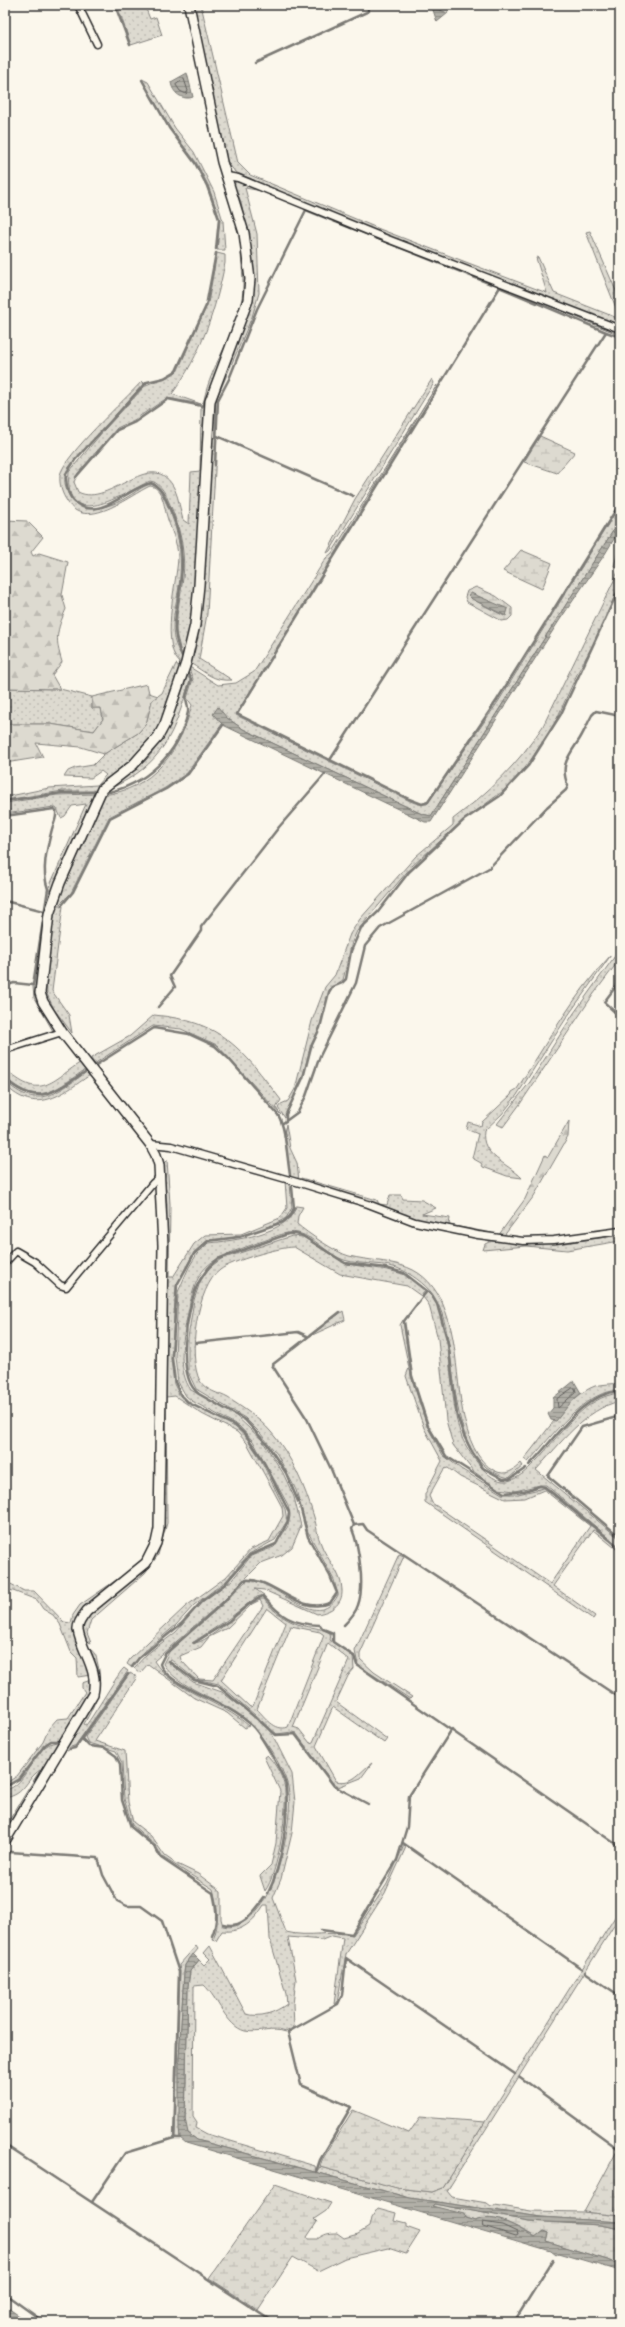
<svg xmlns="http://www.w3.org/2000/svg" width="625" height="2327" font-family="'Shantell Sans',sans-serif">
  <defs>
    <pattern id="grass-dots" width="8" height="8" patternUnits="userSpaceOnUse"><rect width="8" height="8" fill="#dddad0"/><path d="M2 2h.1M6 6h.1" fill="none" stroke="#bebbb3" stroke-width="1.8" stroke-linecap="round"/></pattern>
    <pattern id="forest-firs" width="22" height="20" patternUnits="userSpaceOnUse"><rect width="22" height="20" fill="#dddad0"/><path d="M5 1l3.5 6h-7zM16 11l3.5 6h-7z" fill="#bebbb3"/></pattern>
    <pattern id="wetland-marsh" width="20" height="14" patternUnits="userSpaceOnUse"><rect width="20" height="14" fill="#dddad0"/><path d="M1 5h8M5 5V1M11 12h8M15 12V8" fill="none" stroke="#bebbb3"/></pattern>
    <pattern id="water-rules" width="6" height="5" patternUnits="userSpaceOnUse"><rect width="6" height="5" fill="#b1afa7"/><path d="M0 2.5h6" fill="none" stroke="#908f88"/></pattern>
  </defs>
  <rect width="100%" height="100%" fill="#fbf7ec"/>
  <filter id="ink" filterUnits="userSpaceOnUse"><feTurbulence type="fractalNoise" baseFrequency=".025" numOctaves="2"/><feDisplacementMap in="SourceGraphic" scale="8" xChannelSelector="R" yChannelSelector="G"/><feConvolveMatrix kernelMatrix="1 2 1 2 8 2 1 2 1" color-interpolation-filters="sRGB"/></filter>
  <g filter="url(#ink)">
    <g fill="url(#grass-dots)" stroke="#84827e" fill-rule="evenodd">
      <polygon points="117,5 151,5 152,7 146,9 150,19 156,17 162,35 131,45"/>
      <polygon points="193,5 201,5 238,163 250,175 382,230 547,293 536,258 538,257 554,293 620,319 620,327 387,237 235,172 227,161"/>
      <polygon points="142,79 148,82 175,128 194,152 214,192 223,221 225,250 217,250 220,220 208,185 196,162 170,128"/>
      <path d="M236,181L495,281L493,283L262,191L245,188L257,234L259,293L252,317L216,400L215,470L207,614L199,659L232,680C214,682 205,672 190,663L213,404L248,312L249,240L241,202L234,185Z"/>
      <polygon points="590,231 620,300 620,318 586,232"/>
      <path d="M217,253L225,255V263C216,309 201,355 172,394L201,404L167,398L134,420L117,428L78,473L74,482L78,492C110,509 153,443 175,490C179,499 180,510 183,520L189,524L191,472L200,471L201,408L203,407C207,370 234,339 241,303C245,287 242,269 241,254L244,255L247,295L216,374L193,614L183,665C158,651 177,582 178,558C178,542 170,529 166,513C164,505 162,487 150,486C130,495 85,533 67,501C62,494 59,484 60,475C65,454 125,400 142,381L144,383L69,467C64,474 64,480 66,488C74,518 109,509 129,496C136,492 142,486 151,484C161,488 164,498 168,507C178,529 182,552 180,576C179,601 165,630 180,653C181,646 175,636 176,627C177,610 181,594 183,578C186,552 179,523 168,500C165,492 159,482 150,481C124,493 63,535 69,472L104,430L144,387C153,379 168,381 178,370L208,303Z"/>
      <polygon points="499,283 620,331 620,335 498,285"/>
      <polygon points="432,379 434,383 330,551 327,553 355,499"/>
      <path d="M437,385L236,715L410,801L418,804H427L498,702L620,505V520L431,816L422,814L243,729L227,718L213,714L222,724L187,773L165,788L109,817L71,893L60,904V907L63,906L52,991L69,1015L72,1033L54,1009L47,994L46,972L52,924L57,902L102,795C153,790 180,751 192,705L187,698L193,679L188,666L218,685L236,683L254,672L326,558L332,553Z"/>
      <path d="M620,544V584L595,641L578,672L555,723L527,766L502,792L465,819L412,866L357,931L352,942L343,980L330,988L319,1029L311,1045L303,1075L285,1118L278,1108L281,1104L288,1101L295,1089L312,1021L325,987L335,975L350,934L360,919L416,856L453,825V819C489,792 518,764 543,726L619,570L614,566Z"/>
      <polygon points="176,664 183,668 160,728 141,752 102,785 99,791 63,791 5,800 5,797 49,788 97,785 106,775 101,771 91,778 64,777 68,771 75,768 93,765 104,754 138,733 146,724 152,700 162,693"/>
      <path d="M186,674L190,680C174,734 163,765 109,789L110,786C123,778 137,770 147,759C168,736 176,702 186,674Z"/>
      <polygon points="5,688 60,689 92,697 92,708 101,708 103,719 94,731 50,724 5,724"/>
      <polygon points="95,794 49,901 38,988 59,1029 53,1031 34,998 33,987 51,883 86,804 72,806 65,816 61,818 57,809 54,807 5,814 5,803 57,795"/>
      <polygon points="620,949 620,959 593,995 520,1104 503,1127 497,1124 530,1082 574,1013"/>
      <path d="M611,955L567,1017L517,1095L502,1114L484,1131C480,1156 508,1163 522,1178L507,1176L483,1167L481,1163L472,1158L478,1134L466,1129L468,1122L481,1126L482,1122L511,1095L512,1092L517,1089C546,1044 574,994 611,955Z"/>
      <path d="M154,1015C222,1021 242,1049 281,1100L276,1108L281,1115L217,1045L181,1029L153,1026L94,1064L91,1058L130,1036Z"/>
      <path d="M81,1062L86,1069C55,1090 38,1108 5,1077V1069C40,1100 48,1084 81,1062Z"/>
      <path d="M88,1071L90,1075C61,1095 36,1116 5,1085V1081C38,1112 58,1092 88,1071Z"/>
      <polygon points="286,1124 290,1148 297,1163 299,1181 291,1179 284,1135"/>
      <path d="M167,1160L170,1204L169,1277H173L194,1244L205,1235L241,1234L280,1218L287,1208L285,1181L290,1183L292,1208L286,1218L271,1226L249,1233L231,1238L208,1240L194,1252L176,1286L171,1359L174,1384L180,1396L192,1405L235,1427L246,1437L260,1458L285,1509L287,1521L275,1540L249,1554L226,1581L194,1605L176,1625L144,1652L131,1667L127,1664L130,1659L185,1607L226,1577L251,1549L269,1541L283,1516L282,1507L274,1492L247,1443L237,1432L202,1414L175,1396L166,1397L167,1523L158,1555L145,1573L91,1620L87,1633L91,1643L86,1641C83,1636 81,1629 84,1623C92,1604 137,1571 154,1555L167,1204L163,1164Z"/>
      <polygon points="301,1178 377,1200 379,1204 387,1205 390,1195 401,1195 403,1199 422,1200 436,1208 422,1214 450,1218 449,1225 492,1233 490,1235 413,1219 301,1182"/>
      <path d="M296,1206L303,1207L298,1216L297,1224C307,1233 337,1253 349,1256C388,1265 420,1257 442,1302C447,1314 451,1327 453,1339C460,1376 458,1452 495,1471C506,1476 513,1471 521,1463L523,1466L509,1478C439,1462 464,1348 435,1298C430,1288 414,1276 404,1271C385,1261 363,1266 344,1260C328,1255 315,1237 298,1233C286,1230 271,1239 260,1242C204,1262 197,1262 186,1323C182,1344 178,1372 191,1390L236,1416L262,1440L283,1473L294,1497L301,1526L292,1547L282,1555L261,1563L222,1602L154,1661C173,1692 222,1701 249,1726L245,1728L227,1713L194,1698L148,1664L140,1673L134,1668L147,1654L176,1632L201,1603L232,1580L251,1556L274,1547L288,1526L290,1516L288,1505L253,1441L239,1426L192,1401L186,1396L178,1382L175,1357L178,1292L189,1267L197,1254L208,1243C232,1241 290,1234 296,1206Z"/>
      <polygon points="620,1235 620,1241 567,1250 526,1246 483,1250 485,1244 491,1241 557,1244"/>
      <path d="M292,1236L303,1237L346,1264L388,1270L403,1274L425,1291L421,1296L407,1286L340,1274L294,1247C280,1247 231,1261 220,1270C197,1286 187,1357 200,1381C206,1391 219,1393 228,1398C243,1408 259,1418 271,1432C292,1456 305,1487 314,1517C317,1526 317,1536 321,1544C326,1559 342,1573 342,1590C343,1605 330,1612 317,1614L264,1590L255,1589L264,1595L257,1597L227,1620L192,1643C211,1645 250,1596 264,1599C273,1612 289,1623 305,1626C314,1628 323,1628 331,1634L330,1640L353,1657L354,1669L348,1676L336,1702L387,1739L384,1743L333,1707L316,1746L336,1781C354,1785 360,1771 372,1763L361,1778L338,1787L332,1782L296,1733L292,1732L277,1734L219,1684L195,1679L170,1659L169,1663L193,1682L222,1692L263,1724L272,1734L292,1774L295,1802L292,1833L281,1879L273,1898L286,1932C309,1938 330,1930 353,1935L387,1884L404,1845L406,1847L385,1893L346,1954L337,2003L334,2004L343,1938L332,1936L322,1940L288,1937L296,1980L293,2004L294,2027L286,2032C272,2027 259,2034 245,2031C226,2026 218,1998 204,1985L194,1986L193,2116L197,2122L196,2128L207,2134L315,2166L316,2172L320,2167L398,2188L432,2192L443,2188L620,1909V1916L447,2191L452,2197L487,2203L491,2206L495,2205L531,2211L584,2212L619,2216L620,2222L541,2217L410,2198L197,2140L188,2133L185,2128L188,1986L190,1971L199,1960L204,1965L210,1959L204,1953L210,1946L246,2014C261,2018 274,2013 287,2004L286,1994L270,1939L268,1905H264C254,1921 242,1933 222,1931L216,1941L213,1940C220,1922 218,1909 213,1889L162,1857L156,1846L132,1825L124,1799L122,1763L116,1751L88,1743L85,1737L130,1673L137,1677L95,1741L125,1751L128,1802L133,1822L151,1836L165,1856L175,1863L198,1874L221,1891V1919L223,1926C241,1931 257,1912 266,1898C280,1876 294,1813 288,1787C284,1767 259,1729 243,1717C220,1699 178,1688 163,1664L169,1652L246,1581C273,1576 317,1636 338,1595L334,1580L308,1532L296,1490L277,1454L260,1433L245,1418L196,1389L188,1372V1338L194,1300L200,1282L209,1268L221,1259ZM260,1600L263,1606L213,1680L199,1679L181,1660L180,1656L201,1647L209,1637L227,1628L252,1604ZM267,1608L286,1623L253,1706L250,1707L221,1680ZM291,1626L320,1632L324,1635L288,1727C275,1732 265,1717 257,1709ZM328,1643L349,1660L313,1742L310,1743L299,1729L293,1727Z"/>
      <path d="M427,1292C456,1314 446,1405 463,1440C470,1454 491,1488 511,1480C521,1477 530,1467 537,1460C559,1436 584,1396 620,1393V1401C585,1409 560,1444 536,1470L620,1539V1547L546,1485H540L515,1491L498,1489L473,1471L453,1445L446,1420L438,1339L429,1305L423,1297Z"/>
      <polygon points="343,1311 345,1320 308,1337"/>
      <path d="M403,1320L411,1376L427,1426L443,1455L461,1469L502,1494H518L544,1488L620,1549V1552L593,1530L553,1586L595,1616L593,1619L425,1502V1494L442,1461L424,1428L406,1376L409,1368L400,1325ZM448,1468L460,1477L505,1499L525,1498L544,1490L590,1526L550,1584L432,1503L429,1496L444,1469Z"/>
      <path d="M620,1383V1390C581,1392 553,1436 528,1462L524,1459C543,1437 568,1396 595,1386C603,1384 612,1384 620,1383Z"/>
      <polygon points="399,1554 404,1556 360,1654 360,1659 374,1672 412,1697 410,1699 358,1665 355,1651"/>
      <polygon points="148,1558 78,1618 91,1675 78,1677 77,1658 71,1652 60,1624 53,1615 43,1609 37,1600 5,1588 5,1581 24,1591 34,1591 64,1622 71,1623 73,1615 80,1605"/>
      <path d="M89,1649C95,1652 96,1655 97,1661C104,1685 96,1703 84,1724L86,1725C93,1717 120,1670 124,1668L128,1671L75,1746L70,1747L68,1751L65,1750C86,1718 108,1687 89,1649Z"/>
      <path d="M91,1680L90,1694L60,1742L51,1741L45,1745C32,1757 23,1783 5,1787V1784L17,1776L43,1742L49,1728L57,1719L68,1718L85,1692L82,1688V1683Z"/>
      <path d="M57,1742L60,1744L5,1833V1827L40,1770C25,1780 26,1794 5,1798V1790C29,1786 31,1745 57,1742Z"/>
      <path d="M267,1755C275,1763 281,1774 284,1784C289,1805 278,1874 265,1891L260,1876L271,1865L276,1843L280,1791L264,1757Z"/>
      <polygon points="196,1946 198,1949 185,1965 184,1973 179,2059 180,2138 175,2137 180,1971 179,1965"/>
    </g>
    <g fill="url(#forest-firs)" stroke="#84827e">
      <path d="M5,520L27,521L43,537L31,552L33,556L39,553L68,562L62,595L66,609C56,632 55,639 62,662L52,675L60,689L5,688Z"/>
      <polygon points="147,684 149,693 158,696 152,700 146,724 138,733 104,754 81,747 36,743 43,757 5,763 5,724 50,724 94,731 103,719 101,708 92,708 92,697"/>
      <polygon points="569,1121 568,1137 534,1196 503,1237 498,1236 525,1199 545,1155 548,1157"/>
    </g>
    <g fill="url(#wetland-marsh)" stroke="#84827e" fill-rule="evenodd">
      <polygon points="540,436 575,452 557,473 524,462"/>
      <polygon points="521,550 552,563 542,589 503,571"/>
      <path d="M476,587L496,596L512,608V616L508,620L502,621L467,602L465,597L467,591ZM470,593L493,603L504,616L474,600Z"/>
      <polygon points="353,2110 409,2133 420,2117 485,2122 443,2188 432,2192 397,2188 320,2167 322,2160"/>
      <polygon points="617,2151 620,2153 620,2216 584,2212"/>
      <path d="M275,2184L331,2203L326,2211L314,2219L317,2222L307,2237L308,2239H317C325,2234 328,2233 337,2233L344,2238L358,2234L369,2227L371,2218L378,2208L396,2213L394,2221L406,2224V2227L420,2232L406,2254L388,2248L345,2258L318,2271L293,2257L258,2310L209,2278Z"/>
      <path d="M434,2204L529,2221L600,2225L620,2229V2264L546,2241L548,2233L543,2231L536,2237C518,2228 495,2212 475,2221L432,2207Z"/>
    </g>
    <g fill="url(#water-rules)" stroke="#7b7a75">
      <polygon points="432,7 448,13 437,22"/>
      <path d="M187,73L193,97C183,101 172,93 171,82Z"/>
      <polygon points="620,520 620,529 605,554 559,621 431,822 425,822 223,725 213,714 218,707 227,718 243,729 422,814 431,816"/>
      <polygon points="471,593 508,609 506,616 472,599 468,595"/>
      <polygon points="574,1381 581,1393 571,1402 556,1421 551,1420 548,1414 553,1408 553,1398"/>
      <path d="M193,1954L199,1960L190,1971L188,1986L185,2118L188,2133L197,2140L410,2198L541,2217L620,2222V2229L600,2225L529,2221L434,2204L432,2206L464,2214L465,2218L475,2221C496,2212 517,2228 535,2237L543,2231L548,2233L546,2241L620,2264V2271L559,2253L556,2255L551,2251L186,2143L180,2138L179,2129V2059L184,1973L185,1965Z"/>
      <polygon points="5,2306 28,2322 14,2322 5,2315"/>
    </g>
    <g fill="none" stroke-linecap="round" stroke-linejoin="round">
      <g stroke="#61605d" stroke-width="1">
        <polygon points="184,79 188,91 186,94 180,91 176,85"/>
        <polygon points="573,1388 575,1388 576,1392 558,1408 557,1399"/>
        <polygon points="483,2222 502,2225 517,2232 518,2235 516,2236 483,2226"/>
      </g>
      <g stroke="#7b7a75" stroke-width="2.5">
        <polyline points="115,5 130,45"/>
        <polyline points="255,63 369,11 366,5"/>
        <polyline points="142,80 169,128 195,163 207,186 219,219 216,249"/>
        <polyline points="499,287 606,332"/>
        <polyline points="500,287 237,714 409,799 422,804 428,802 497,700 620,503"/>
        <polyline points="217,436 353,496"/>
        <polyline points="215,465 218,400 229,379 257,309 306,210 491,284"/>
        <polyline points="76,477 117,430 135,422 168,399 202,406 205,400"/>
        <path d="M182,656C168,627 179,608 181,578C184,554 179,528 169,506C165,497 161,487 151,483C129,487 100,522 76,503C68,497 66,484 66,474L75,460L142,387L147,382L164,378L176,371L206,306L216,253"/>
        <polyline points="330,760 606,332 620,337"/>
        <path d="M104,793C145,786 179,754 188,712C189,707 186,702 186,697C187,691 190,685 191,679L188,673"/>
        <polyline points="5,801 62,793 94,792"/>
        <path d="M5,816L54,809L56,811C57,819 54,822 52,829C47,848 41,870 48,889L33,985L14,983L5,986"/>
        <polyline points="5,901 44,911"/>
        <polyline points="62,905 73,892 110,818 166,789 188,774 223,725"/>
        <polyline points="620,981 604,1002 620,1017"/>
        <polyline points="158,1007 175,987 170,976 201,931 201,927 279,827 325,774"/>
        <path d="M96,1065L154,1028L189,1034L215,1046L228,1058L278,1115C286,1127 287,1158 290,1175"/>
        <path d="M5,1079C38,1108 54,1092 85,1072"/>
        <polyline points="286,1121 286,1114 303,1078 311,1047 320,1028 329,992 332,987 342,983 346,979 351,951 361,928 378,912 409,872 464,820 500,796 528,766 561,714 620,587"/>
        <path d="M283,1123L298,1112L306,1096L320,1056L356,983L365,946L380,928L489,868L547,807L566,790L568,786C560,767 567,758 577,743C583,735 587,724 592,715L596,711L620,716"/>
        <polyline points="427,1291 404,1321 412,1376 428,1426 446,1456 504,1493 524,1491 540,1486 545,1487 620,1548"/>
        <polyline points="340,1312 272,1365 307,1419 331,1469 354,1525"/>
        <polyline points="196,1343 298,1332 307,1336"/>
        <polyline points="620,1416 582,1427 548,1476 620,1537"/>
        <path d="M529,1465C555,1440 580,1394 620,1391"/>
        <path d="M344,1625C350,1619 356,1612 358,1605C365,1586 359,1546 352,1529L354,1525L363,1524L367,1530L620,1698"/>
        <path d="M194,1643L229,1621L250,1603L263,1596C281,1617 292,1624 320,1625L323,1629L333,1633V1642L354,1656L357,1665L620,1847"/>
        <polyline points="168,1661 194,1680 218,1686 276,1735 295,1734 334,1786 368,1804"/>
        <polyline points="132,1667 139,1658 181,1624 203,1600 225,1584 250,1555 276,1544 288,1521 289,1512 277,1488 261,1457 246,1435 236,1426 189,1403 181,1395 175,1382 172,1358 177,1285 194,1254 208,1241 239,1237 283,1222 290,1216 294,1208 292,1187"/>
        <path d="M82,1739L89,1746L105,1748L116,1756L120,1764L122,1800L131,1827L155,1847L161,1858L213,1893C217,1909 218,1921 212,1936"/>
        <polyline points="70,1749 75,1748 128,1674"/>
        <polyline points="5,1787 19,1779 45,1745 51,1741 58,1741"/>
        <polyline points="403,1843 582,1969"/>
        <polyline points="5,1856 10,1852 98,1858 103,1875 117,1901 127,1906 141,1906 162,1921 179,1972 174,2138"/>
        <path d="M268,1893C282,1865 289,1817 286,1786C285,1776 261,1736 254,1728C247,1720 236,1713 227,1708C211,1699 165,1681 160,1664L165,1654L225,1601L244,1580C273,1576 298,1616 330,1603L337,1593L330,1576L308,1537L300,1506L286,1473L267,1444L245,1420L199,1394C175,1377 187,1309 197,1286C202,1275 209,1266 218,1259L288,1234H296L303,1236L345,1263L386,1268L404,1273L431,1294L437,1304L448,1343L457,1415L464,1436L472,1452L483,1468L503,1479H510L526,1468"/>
        <path d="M223,1924C243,1930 254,1911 265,1897"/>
        <polyline points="321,1930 352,1934 397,1860 407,1827 409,1796 452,1729"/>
        <polyline points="585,1972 620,1996"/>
        <polyline points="520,2077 620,2150"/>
        <polyline points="5,2145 273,2322"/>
        <polyline points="316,2172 320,2160 351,2107 301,2085 288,2032 338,2004 342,1995 346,1958 515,2074"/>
        <polyline points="92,2202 125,2153 174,2138 180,2138"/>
        <polyline points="5,2294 44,2322"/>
        <polyline points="514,2322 553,2260"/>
      </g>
      <defs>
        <g id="street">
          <polyline points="78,5 97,44"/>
          <polyline points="227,176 238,178 385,238 620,329"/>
          <polyline points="5,1050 62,1032"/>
          <polyline points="150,1144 171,1146 300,1183 368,1204 415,1222 478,1235 523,1241 554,1240 620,1231"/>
          <polyline points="5,1263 16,1251 35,1262 60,1285 66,1287 153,1183 161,1176"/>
        </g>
        <path id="secondary" d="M5,1841L93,1694C99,1669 82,1653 78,1630C77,1624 83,1616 87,1611L146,1563L156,1543L159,1529L163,1245L159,1165L156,1155L150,1144L62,1032L43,1002L40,993L49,914L60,883L102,789L133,765L158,737L165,724L186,663L195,625L199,585L210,401L248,300L250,279L244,233L222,162L189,5"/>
      </defs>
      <use href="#street" stroke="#2b2b2b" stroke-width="9"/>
      <use href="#secondary" stroke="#2b2b2b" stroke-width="12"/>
      <use href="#street" stroke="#fbf7ec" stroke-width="6"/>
      <use href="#secondary" stroke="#fbf7ec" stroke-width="9"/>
    </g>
  </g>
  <rect width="625" height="2327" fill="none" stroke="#fbf7ec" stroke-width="20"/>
  <rect x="10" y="10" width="605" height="2307" fill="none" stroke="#2b2b2b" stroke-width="1.5" filter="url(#ink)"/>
</svg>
